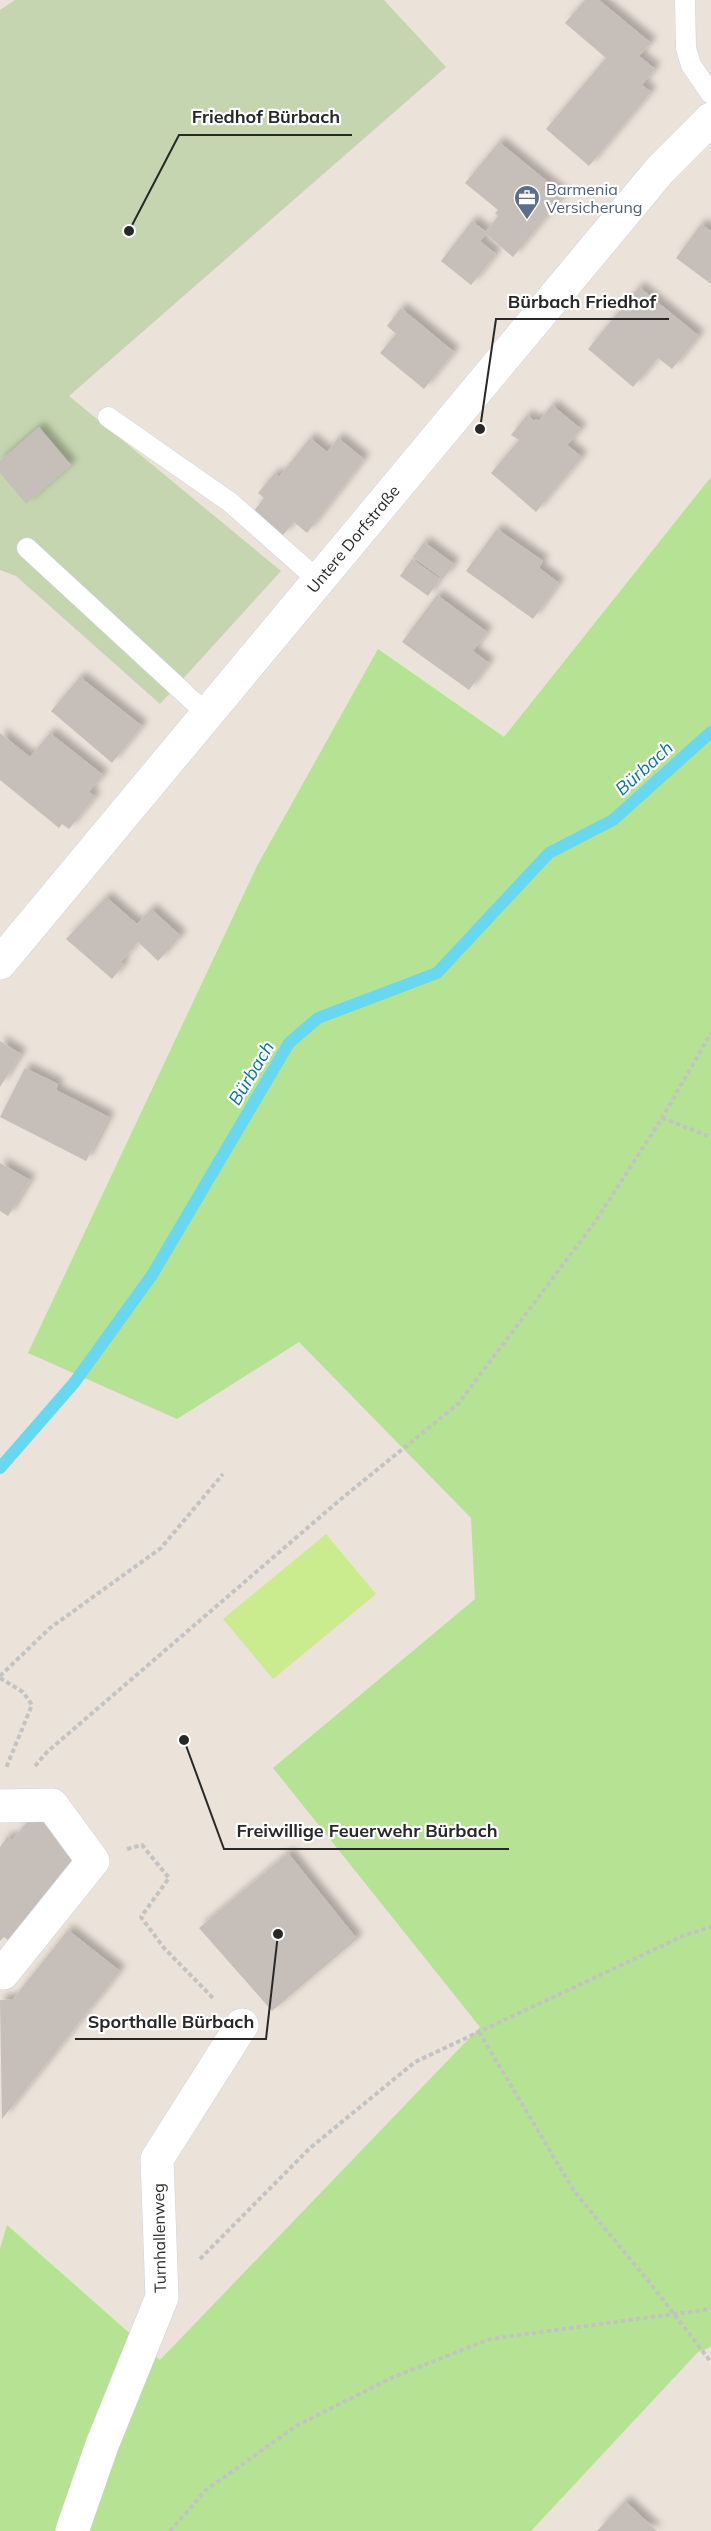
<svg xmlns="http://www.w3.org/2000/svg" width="711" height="2531" font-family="Mulish,sans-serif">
  <defs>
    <filter id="shadow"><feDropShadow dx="5.5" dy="-5.5" stdDeviation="3" flood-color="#0004"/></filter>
  </defs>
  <rect width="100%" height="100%" fill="#ebe2d9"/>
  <polygon fill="#b5e393" points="711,477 711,2347 698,2352 531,2531 0,2531 0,2249 7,2225 160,2360 480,2027 273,1768 475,1599 471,1518 299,1342 177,1419 28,1353 257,866 378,649 504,737"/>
  <polygon fill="#c5d5b0" points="15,0 384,0 446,67 69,396 281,571 160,704 16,576 0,570 0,10"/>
  <polygon fill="#cbeb8f" points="326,1534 376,1594 273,1679 223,1619"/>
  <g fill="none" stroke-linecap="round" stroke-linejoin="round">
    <polyline stroke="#68d7f0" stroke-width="12" points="0,1468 74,1383 152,1275 289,1043 318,1018 437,973 549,853 613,820 711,732"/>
  </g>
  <g fill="#c6bfb9" filter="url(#shadow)">
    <polygon points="585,0 599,0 651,43 639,56 655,69 642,85 651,92 589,166 546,129 606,58 565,23"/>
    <polygon points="499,142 564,195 513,257 486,234 480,241 496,254 471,285 441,261 472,221 486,232 498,216 495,213 498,210 465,183"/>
    <polygon points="701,224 711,231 711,284 676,258"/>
    <polygon points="639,287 699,336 672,369 658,358 633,387 588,349"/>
    <polygon points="401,308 454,352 424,389 380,353 396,334 387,326"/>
    <polygon points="552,405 581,429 567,445 582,457 536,512 491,473 519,440 511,435 527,415 534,421 536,419 539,421"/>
    <polygon points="39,427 71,465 26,504 0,473 0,461"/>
    <polygon points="310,438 327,452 338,438 364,459 307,533 294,522 283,535 254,511 264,498 258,493 275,473 279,477"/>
    <polygon points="497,529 543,561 539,568 559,583 533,619 466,571"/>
    <polygon points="424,542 454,564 443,579 413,557"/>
    <polygon points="412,559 440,579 428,596 400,576"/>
    <polygon points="437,595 487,632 473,651 489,663 469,690 402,642"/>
    <polygon points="80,677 142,726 112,763 51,711"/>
    <polygon points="0,733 30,757 50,733 103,775 89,792 95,797 69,829 62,824 59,828 0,780"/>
    <polygon points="106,897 137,924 151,909 181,936 158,961 138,942 121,962 124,965 112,979 66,939"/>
    <polygon points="0,1041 21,1054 0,1087"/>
    <polygon points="25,1068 58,1084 56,1090 109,1117 86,1161 0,1117"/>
    <polygon points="0,1163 30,1180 8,1216 0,1211"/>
    <polygon points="34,1814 81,1854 8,1940 4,1937 0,1941 0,1847 8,1836 12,1840"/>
    <polygon points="288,1853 357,1939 272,2011 199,1928"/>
    <polygon points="68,1930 120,1971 2,2119 0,2000 13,1999"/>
    <polygon points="625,2501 657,2531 597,2531"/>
  </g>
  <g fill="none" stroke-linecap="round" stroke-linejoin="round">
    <defs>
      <g id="service">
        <polyline points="685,0 686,48 691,65 711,94"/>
        <polyline points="108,417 231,503 318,580"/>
        <polyline points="27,548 207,714"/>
      </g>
      <g id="minor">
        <polyline points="0,1806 52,1805 93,1861 3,1973"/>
        <polyline points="72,2531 102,2445 162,2297 157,2159 242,2025"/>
      </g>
      <g id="tertiary">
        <path id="s1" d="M0,963L660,170L711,119"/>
      </g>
    </defs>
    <use href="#service" stroke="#ced3e2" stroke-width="21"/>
    <use href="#minor" stroke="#ced3e2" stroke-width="34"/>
    <use href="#tertiary" stroke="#ced3e2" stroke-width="34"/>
    <g stroke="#c3c3c3" stroke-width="4" stroke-dasharray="4.5 3" stroke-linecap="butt">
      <polyline points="662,1118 711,1137"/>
      <polyline points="0,1676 50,1628 161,1548 223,1474"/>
      <polyline points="0,1678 23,1692 32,1705 6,1768"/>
      <polyline points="35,1766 47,1752 341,1499 458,1404 595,1222 662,1118 711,1033"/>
      <polyline points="127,1849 142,1845 169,1878 141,1917 164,1948 215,2000"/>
      <polyline points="479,2032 574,2191 650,2283 711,2362"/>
      <polyline points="200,2259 310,2148 415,2062 685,1935 711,1927"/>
      <polyline points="170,2531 206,2490 296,2426 391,2378 490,2339 711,2309"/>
    </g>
    <use href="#service" stroke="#fff" stroke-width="20"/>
    <use href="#minor" stroke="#fff" stroke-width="33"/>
    <use href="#tertiary" stroke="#fff" stroke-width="33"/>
  </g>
  <defs>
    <symbol id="office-pin" viewBox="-11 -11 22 30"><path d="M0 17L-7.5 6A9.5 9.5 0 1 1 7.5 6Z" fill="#5c6f8a" stroke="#fff"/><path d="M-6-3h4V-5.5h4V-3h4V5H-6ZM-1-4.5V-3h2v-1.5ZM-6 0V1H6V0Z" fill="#fff"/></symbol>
  </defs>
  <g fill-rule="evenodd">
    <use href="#office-pin" x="512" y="183" width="30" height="40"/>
  </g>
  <g text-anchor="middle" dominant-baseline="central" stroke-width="4.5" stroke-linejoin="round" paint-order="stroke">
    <g font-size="16" fill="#4e5e75" stroke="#fff" text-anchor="start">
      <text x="546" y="189">Barmenia<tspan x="546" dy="18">Versicherung</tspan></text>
    </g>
    <g font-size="16" fill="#282828" stroke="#fff">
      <text stroke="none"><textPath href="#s1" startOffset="552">Untere Dorfstraße</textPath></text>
      <text transform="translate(159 2238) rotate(-91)">Turnhallenweg</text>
    </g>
    <g font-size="18" font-style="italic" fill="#0a7399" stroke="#fff">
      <text transform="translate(644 768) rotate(-42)">Bürbach</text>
      <text transform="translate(251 1073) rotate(-59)">Bürbach</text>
    </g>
  </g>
  <path fill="none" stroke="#282828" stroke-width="2" d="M129 231L179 135H352M480 429L496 319H669M184 1740L224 1849H509M278 1934L266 2039H75"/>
  <g fill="#282828" stroke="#fff" stroke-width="2">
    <circle cx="129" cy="231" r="6"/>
    <circle cx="480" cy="429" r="6"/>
    <circle cx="184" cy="1740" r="6"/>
    <circle cx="278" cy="1934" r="6"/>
  </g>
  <g font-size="18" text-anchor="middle" font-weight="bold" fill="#282828" stroke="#fff" stroke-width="4.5" stroke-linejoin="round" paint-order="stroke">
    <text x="266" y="123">Friedhof Bürbach</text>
    <text x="582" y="308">Bürbach Friedhof</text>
    <text x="367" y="1837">Freiwillige Feuerwehr Bürbach</text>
    <text x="171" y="2028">Sporthalle Bürbach</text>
  </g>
</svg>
